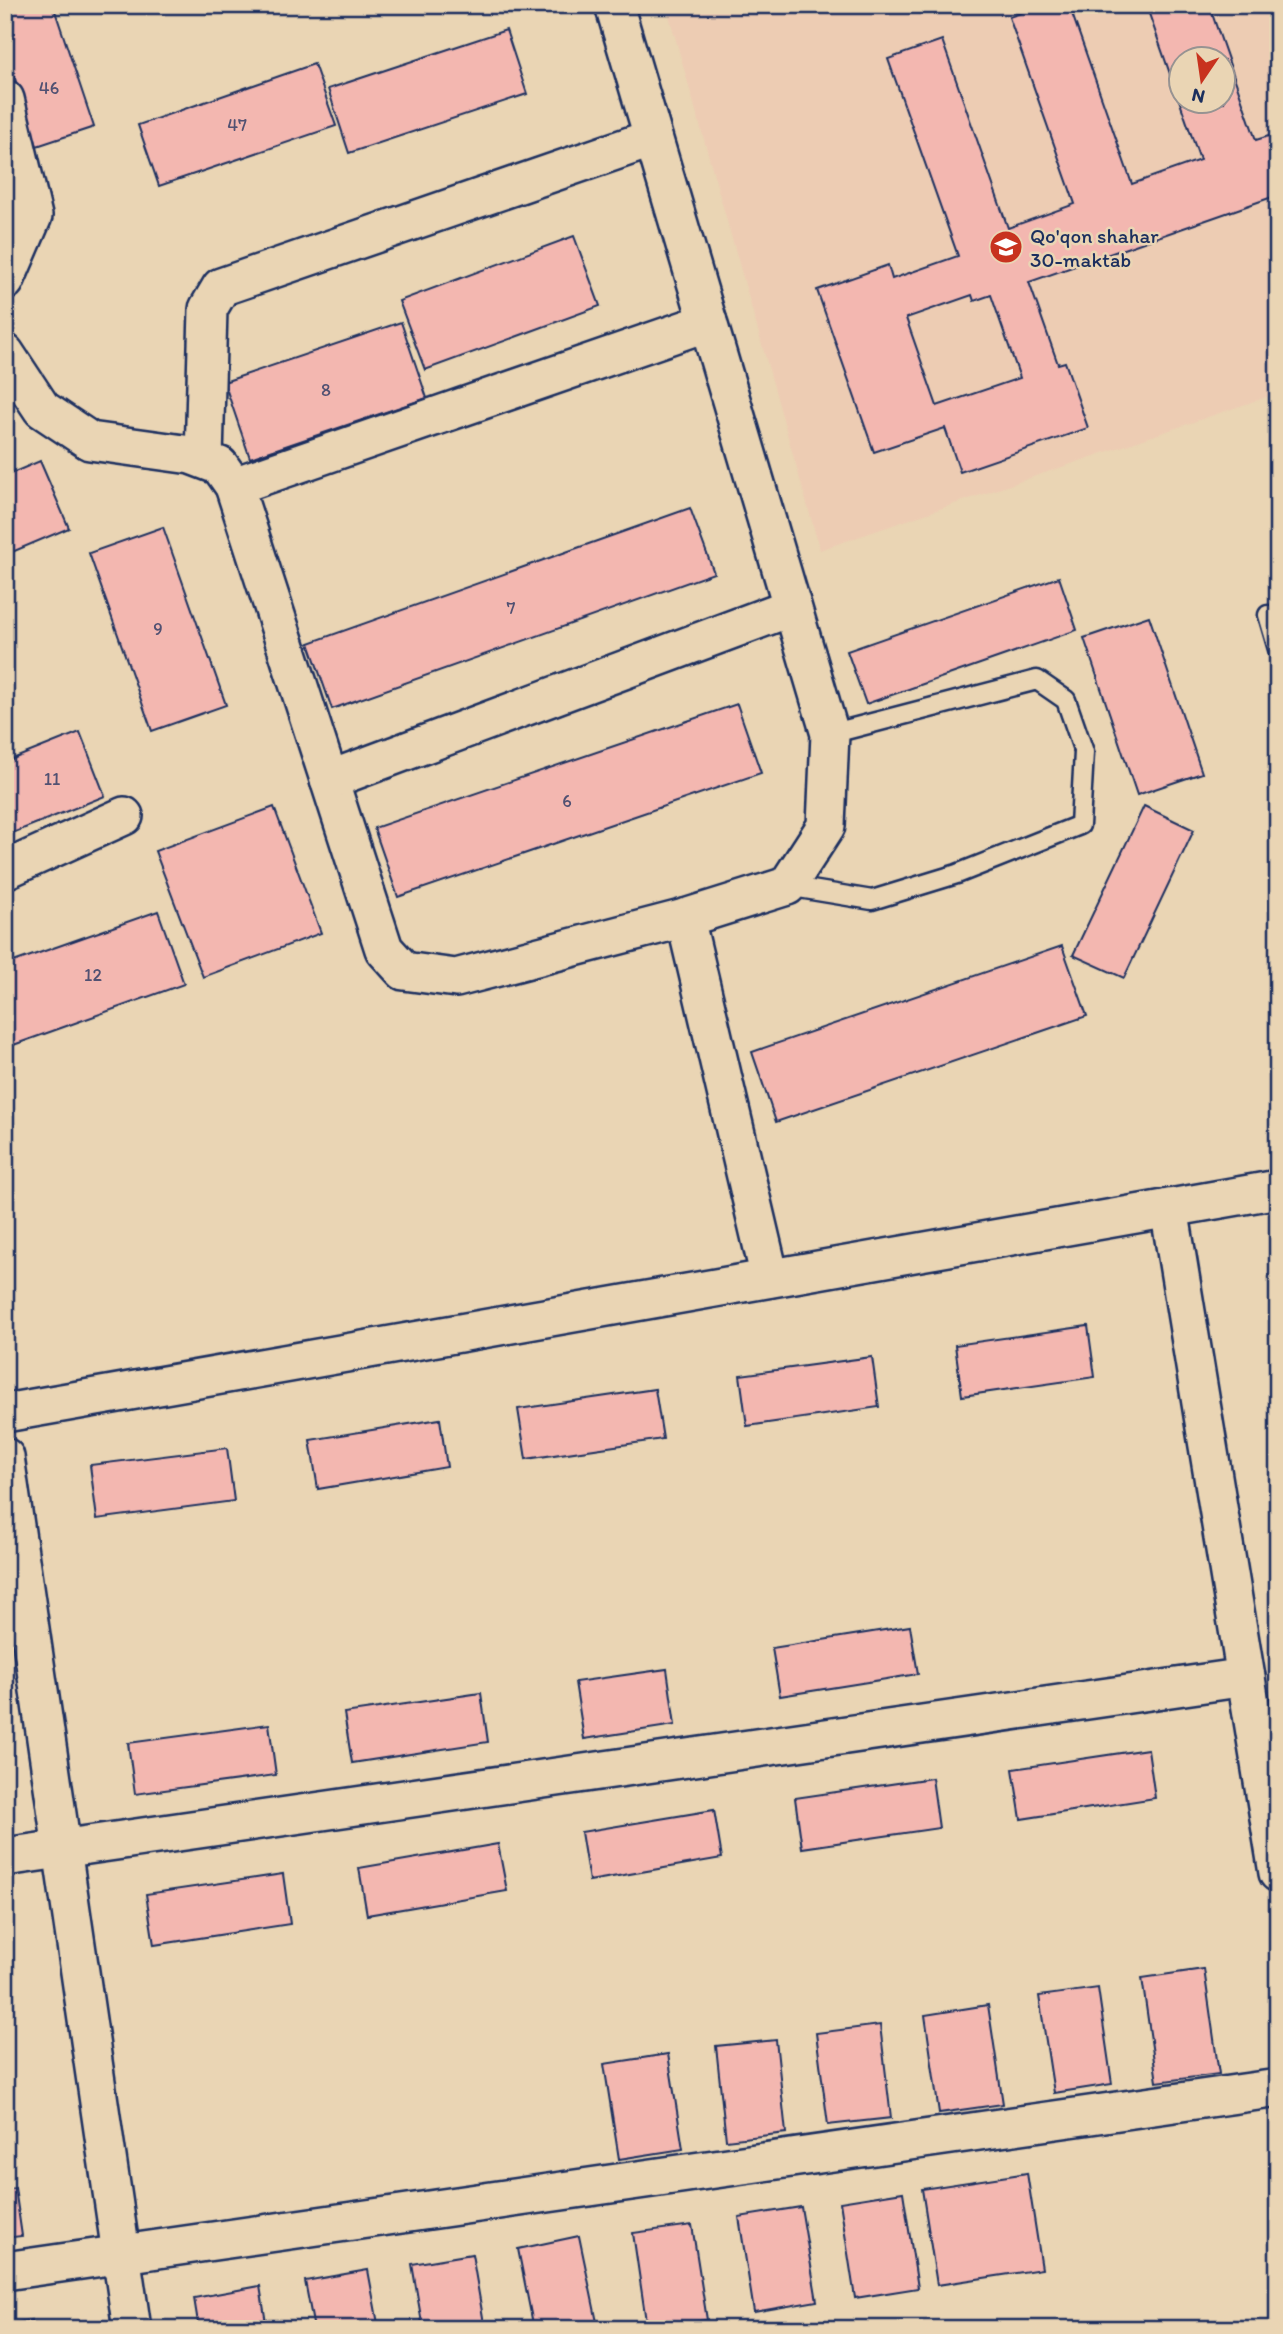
<svg xmlns="http://www.w3.org/2000/svg" width="1283" height="2334" font-family="Itim,sans-serif">
  <rect width="100%" height="100%" fill="#ead5b4"/>
  <filter id="ink" filterUnits="userSpaceOnUse"><feTurbulence type="fractalNoise" baseFrequency=".0143" numOctaves="2"/><feDisplacementMap in="SourceGraphic" scale="14" xChannelSelector="R" yChannelSelector="G"/><feConvolveMatrix kernelMatrix="1 2 1 2 8 2 1 2 1" color-interpolation-filters="sRGB"/></filter>
  <g filter="url(#ink)">
    <path fill="#edccb3" fill-rule="evenodd" d="M666,5H1278V393L820,550ZM1182,60H1224V102H1182Z"/>
    <g fill="#f3b7b0" stroke="#1b2f5e" stroke-width="2" fill-rule="evenodd">
      <polygon points="5,5 53,5 94,127 37,146 5,48"/>
      <path d="M1044,5H1069L1132,184L1200,160L1146,5H1209L1256,140L1278,133V195L1029,282L1058,364L1065,362L1088,428L960,472L945,428L874,452L817,290L888,265L892,279L958,256L888,59L942,40L1008,228L1075,204L1009,17ZM1182,60H1224V102H1182ZM972,295L974,301L991,295L1020,378L937,406L906,318Z"/>
      <polygon points="506,30 527,94 349,153 328,89"/>
      <polygon points="314,64 336,126 159,186 138,125"/>
      <polygon points="574,236 600,306 425,370 399,301"/>
      <polygon points="401,322 427,398 250,458 224,382"/>
      <polygon points="40,461 69,528 5,555 5,476"/>
      <polygon points="690,508 714,573 332,709 309,643"/>
      <polygon points="163,527 226,705 152,731 89,553"/>
      <polygon points="1059,577 1077,630 866,704 847,651"/>
      <polygon points="1149,616 1202,773 1137,795 1084,638"/>
      <polygon points="737,704 761,773 398,897 374,828"/>
      <polygon points="80,732 105,796 5,836 5,762"/>
      <polygon points="1144,806 1194,830 1124,978 1073,955"/>
      <polygon points="274,807 321,933 203,977 155,851"/>
      <polygon points="158,911 184,984 5,1048 5,965"/>
      <polygon points="1062,946 1087,1016 776,1122 752,1052"/>
      <polygon points="1088,1326 1095,1377 962,1396 955,1345"/>
      <polygon points="872,1357 879,1407 747,1426 740,1375"/>
      <polygon points="655,1389 663,1439 526,1459 518,1409"/>
      <polygon points="440,1419 447,1467 318,1489 310,1440"/>
      <polygon points="227,1448 234,1501 97,1519 90,1465"/>
      <polygon points="910,1626 918,1674 780,1696 772,1648"/>
      <polygon points="667,1669 675,1725 584,1739 575,1682"/>
      <polygon points="481,1693 488,1742 352,1763 344,1713"/>
      <polygon points="269,1724 276,1775 135,1794 128,1743"/>
      <polygon points="1148,1749 1155,1798 1021,1819 1013,1769"/>
      <polygon points="932,1778 939,1828 802,1848 795,1798"/>
      <polygon points="714,1810 722,1858 589,1881 581,1832"/>
      <polygon points="498,1844 507,1891 367,1915 359,1868"/>
      <polygon points="283,1874 290,1924 154,1945 146,1894"/>
      <polygon points="1204,1969 1219,2074 1157,2082 1142,1978"/>
      <polygon points="1098,1988 1112,2084 1054,2093 1039,1996"/>
      <polygon points="988,2005 1003,2104 939,2113 925,2015"/>
      <polygon points="880,2025 891,2118 828,2125 816,2033"/>
      <polygon points="776,2040 786,2133 726,2140 716,2046"/>
      <polygon points="668,2054 683,2149 619,2159 604,2064"/>
      <polygon points="1027,2173 1042,2269 937,2285 922,2189"/>
      <polygon points="15,2188 22,2236 5,2238 5,2190"/>
      <polygon points="903,2192 918,2288 855,2298 840,2202"/>
      <polygon points="801,2207 817,2301 754,2312 739,2217"/>
      <polygon points="692,2225 707,2320 647,2328 633,2233"/>
      <polygon points="579,2236 598,2327 534,2329 518,2249"/>
      <polygon points="472,2254 485,2329 423,2329 412,2264"/>
      <polygon points="368,2270 379,2329 314,2329 305,2281"/>
      <polygon points="260,2286 267,2329 199,2329 194,2298"/>
      <polygon points="31,2320 33,2329 5,2329 5,2324"/>
    </g>
    <g fill="none" stroke-linecap="round" stroke-linejoin="round">
      <defs>
        <g id="lane">
          <polyline points="1268,615 1278,649"/>
          <polyline points="787,886 872,900 957,874 1080,825 1084,752 1066,700 1037,680 830,734"/>
        </g>
        <g id="street">
          <polyline points="614,5 830,734 826,826 787,886 685,918 770,1278"/>
          <polyline points="5,99 33,216 5,281"/>
          <polyline points="5,353 42,409 90,441 191,455 220,466 234,486 384,949 404,971 456,978 685,918"/>
          <polyline points="204,459 208,309 221,287 653,138"/>
          <polyline points="234,486 708,322"/>
          <polyline points="329,780 792,607"/>
          <polyline points="5,870 124,816"/>
          <polyline points="1169,1208 1278,1873"/>
          <polyline points="5,1413 1278,1189"/>
          <polyline points="5,1457 132,2329"/>
          <polyline points="5,1857 1246,1677"/>
          <polyline points="5,2271 1278,2088"/>
        </g>
      </defs>
      <use href="#lane" stroke="#1b2f5e" stroke-width="23"/>
      <use href="#street" stroke="#1b2f5e" stroke-width="42"/>
      <use href="#lane" stroke="#ead5b4" stroke-width="18"/>
      <use href="#street" stroke="#ead5b4" stroke-width="37"/>
    </g>
  </g>
  <defs>
    <symbol id="school-disc" viewBox="-11 -11 22 22"><circle r="9.5" fill="#c8321e" stroke="#ead5b4"/><path d="M0-5L7-2L0 1L-7-2ZM-4 1L0 2.5L4 1V4Q0 6-4 4Z" fill="#fff"/></symbol>
  </defs>
  <g fill-rule="evenodd">
    <use href="#school-disc" x="987" y="228" width="38" height="38"/>
  </g>
  <g text-anchor="middle" dominant-baseline="central" stroke-width="5" stroke-linejoin="round" paint-order="stroke">
    <g font-size="18" fill="#515172">
      <text x="49" y="88">46</text>
      <text x="237" y="125">47</text>
      <text x="326" y="390">8</text>
      <text x="511" y="608">7</text>
      <text x="158" y="629">9</text>
      <text x="52" y="779">11</text>
      <text x="567" y="801">6</text>
      <text x="93" y="975">12</text>
    </g>
    <g font-size="21" fill="#1b2f5e" stroke="#ead5b4" text-anchor="start">
      <text x="1030" y="235">Qo'qon shahar<tspan x="1030" dy="24">30-maktab</tspan></text>
    </g>
  </g>
  <rect width="1283" height="2334" fill="none" stroke="#ead5b4" stroke-width="28"/>
  <rect x="14" y="14" width="1255" height="2306" fill="none" stroke="#1b2f5e" stroke-width="2.5" filter="url(#ink)"/>
  <g transform="translate(1202 80) rotate(193)"><circle r="33" fill="#ead5b4" stroke="#979392" stroke-width="2"/>
  <path d="M0-5L12 26L0 18L-12 26Z" fill="#c8321e"/>
  <text y="-10" font-size="19" font-weight="bold" text-anchor="middle" fill="#1b2f5e">N</text>
  </g>
</svg>
